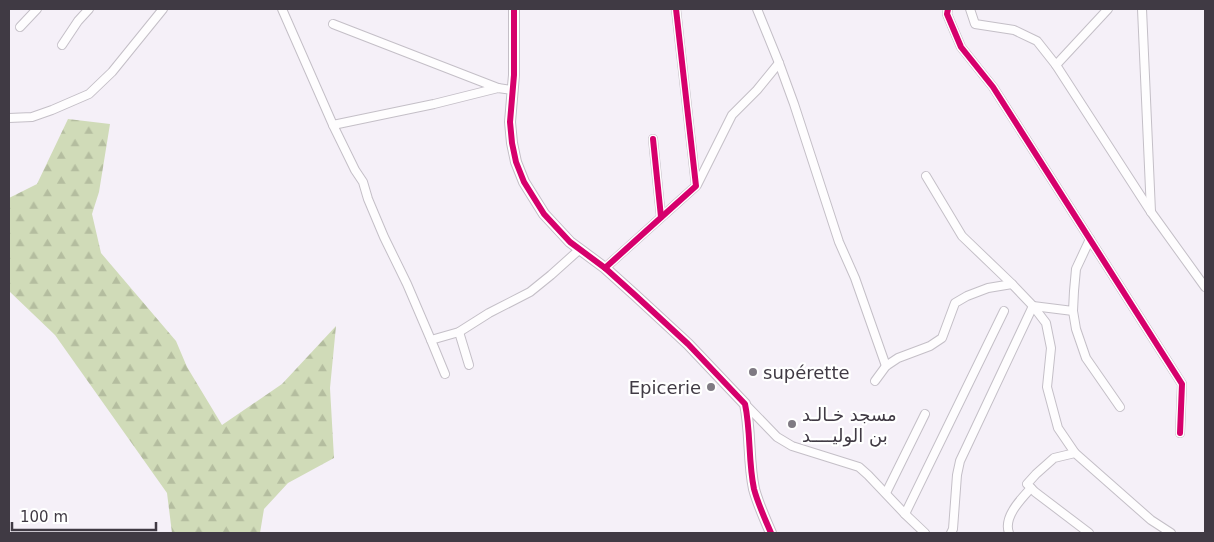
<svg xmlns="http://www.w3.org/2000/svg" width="1214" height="542" font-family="'DejaVu Sans',Vazirmatn,sans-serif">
  <defs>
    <pattern id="forest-firs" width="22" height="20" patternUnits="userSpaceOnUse" patternTransform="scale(1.25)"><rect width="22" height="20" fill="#d0dbb8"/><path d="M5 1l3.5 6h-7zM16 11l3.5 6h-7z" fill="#b4bd9f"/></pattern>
  </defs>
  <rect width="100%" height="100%" fill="#f5f0f8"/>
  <polygon fill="url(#forest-firs)" points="68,119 110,124 99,192 92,214 101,253 176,341 187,367 222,425 282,384 336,326 330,388 334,458 288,483 264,509 260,533 172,533 167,493 55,335 9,291 9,198 37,184"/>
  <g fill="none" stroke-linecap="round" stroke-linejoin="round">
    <defs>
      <g id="minor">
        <polyline points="282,9 333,125 355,170 363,182 368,199 384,237 407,284 431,340"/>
        <polyline points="757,9 779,63 794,104 839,242 855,278 886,366"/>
        <polyline points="948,9 947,14 961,47 993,87 1182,384 1180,433"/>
        <polyline points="970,9 975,24 1014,30 1037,41 1056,65 1151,212 1205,287"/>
        <polyline points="1142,9 1151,212"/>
        <polyline points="333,24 498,88"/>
        <polyline points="20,27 37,9"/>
        <polyline points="62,45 78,21 89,9"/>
        <polyline points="1056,65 1108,9"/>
        <polyline points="9,118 32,117 52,110 89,94 112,72 163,9"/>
        <polyline points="333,125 434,104 498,88 512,90"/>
        <polyline points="653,139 661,217"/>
        <polyline points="926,176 962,236 1012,284"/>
        <polyline points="697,185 732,115 757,90 779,63"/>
        <polyline points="605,268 696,186 676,9"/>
        <polyline points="1033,306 1073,311 1074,291 1076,269 1090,239"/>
        <polyline points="1073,311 1076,329 1086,358 1120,407"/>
        <polyline points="459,332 469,365"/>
        <polyline points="445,374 431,340 459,332 489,313 530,292 551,275 580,249"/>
        <polyline points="875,381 886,366 898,358 930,346 942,338 955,303 967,296 988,288 1012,284 1033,306 1046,323 1051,348 1047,387 1058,428 1075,453"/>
        <polyline points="745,404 777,437 792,446 859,467 868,475 905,514 925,533"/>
        <polyline points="886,493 925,414"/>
        <polyline points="905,514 1004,311"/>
        <polyline points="951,533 953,529 957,475 960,461 1033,306"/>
        <path d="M1009,533C1003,517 1021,499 1031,488"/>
        <polyline points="1089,533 1035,492 1027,484 1036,474 1054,458 1075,453 1151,520 1171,533"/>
      </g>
      <path id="tertiary" d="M514,9V75L510,122L512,143L516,162L524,182L544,214L570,242L605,268L635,295L688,344L745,404C751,432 748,461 754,489C758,504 765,519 771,533"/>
    </defs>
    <use href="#minor" stroke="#c4bfc7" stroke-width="10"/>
    <use href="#tertiary" stroke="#c4bfc7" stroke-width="12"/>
    <use href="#minor" stroke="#fefdfe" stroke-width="8"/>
    <use href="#tertiary" stroke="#fefdfe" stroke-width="10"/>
    <defs>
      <g id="cycleway">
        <path d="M514,9V75L510,122L512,143L516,162L524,182L544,214L570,242L605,268L635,295L688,344L745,404C751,432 748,461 754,489C758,504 765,519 771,533"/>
        <polyline points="948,9 947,14 961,47 993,87 1182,384 1180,433"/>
        <polyline points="653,139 661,217"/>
        <polyline points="605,268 696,186 676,9"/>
      </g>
    </defs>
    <use href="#cycleway" stroke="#fff" stroke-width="9"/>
    <use href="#cycleway" stroke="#d6006c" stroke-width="6"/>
  </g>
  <g fill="#7f7a83" stroke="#fff" stroke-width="2">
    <circle cx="753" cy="372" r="5"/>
    <circle cx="711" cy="387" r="5"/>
    <circle cx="792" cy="424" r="5"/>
  </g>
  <g text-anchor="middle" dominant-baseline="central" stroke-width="4.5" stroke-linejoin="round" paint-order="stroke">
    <g font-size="18" fill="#403a44" stroke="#fff" text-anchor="start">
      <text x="763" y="372">supérette</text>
      <text x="701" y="387" text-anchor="end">Epicerie</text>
      <text x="802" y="414">مسجد خـالـد<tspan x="802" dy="21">بن الوليــــد</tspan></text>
    </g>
  </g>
  <rect width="1214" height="542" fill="none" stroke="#403a44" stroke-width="20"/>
  <path d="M12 522v8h144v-8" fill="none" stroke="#403a44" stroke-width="2.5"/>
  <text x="20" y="522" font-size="15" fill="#403a44" stroke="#ffffff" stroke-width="4" paint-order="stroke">100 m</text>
</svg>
